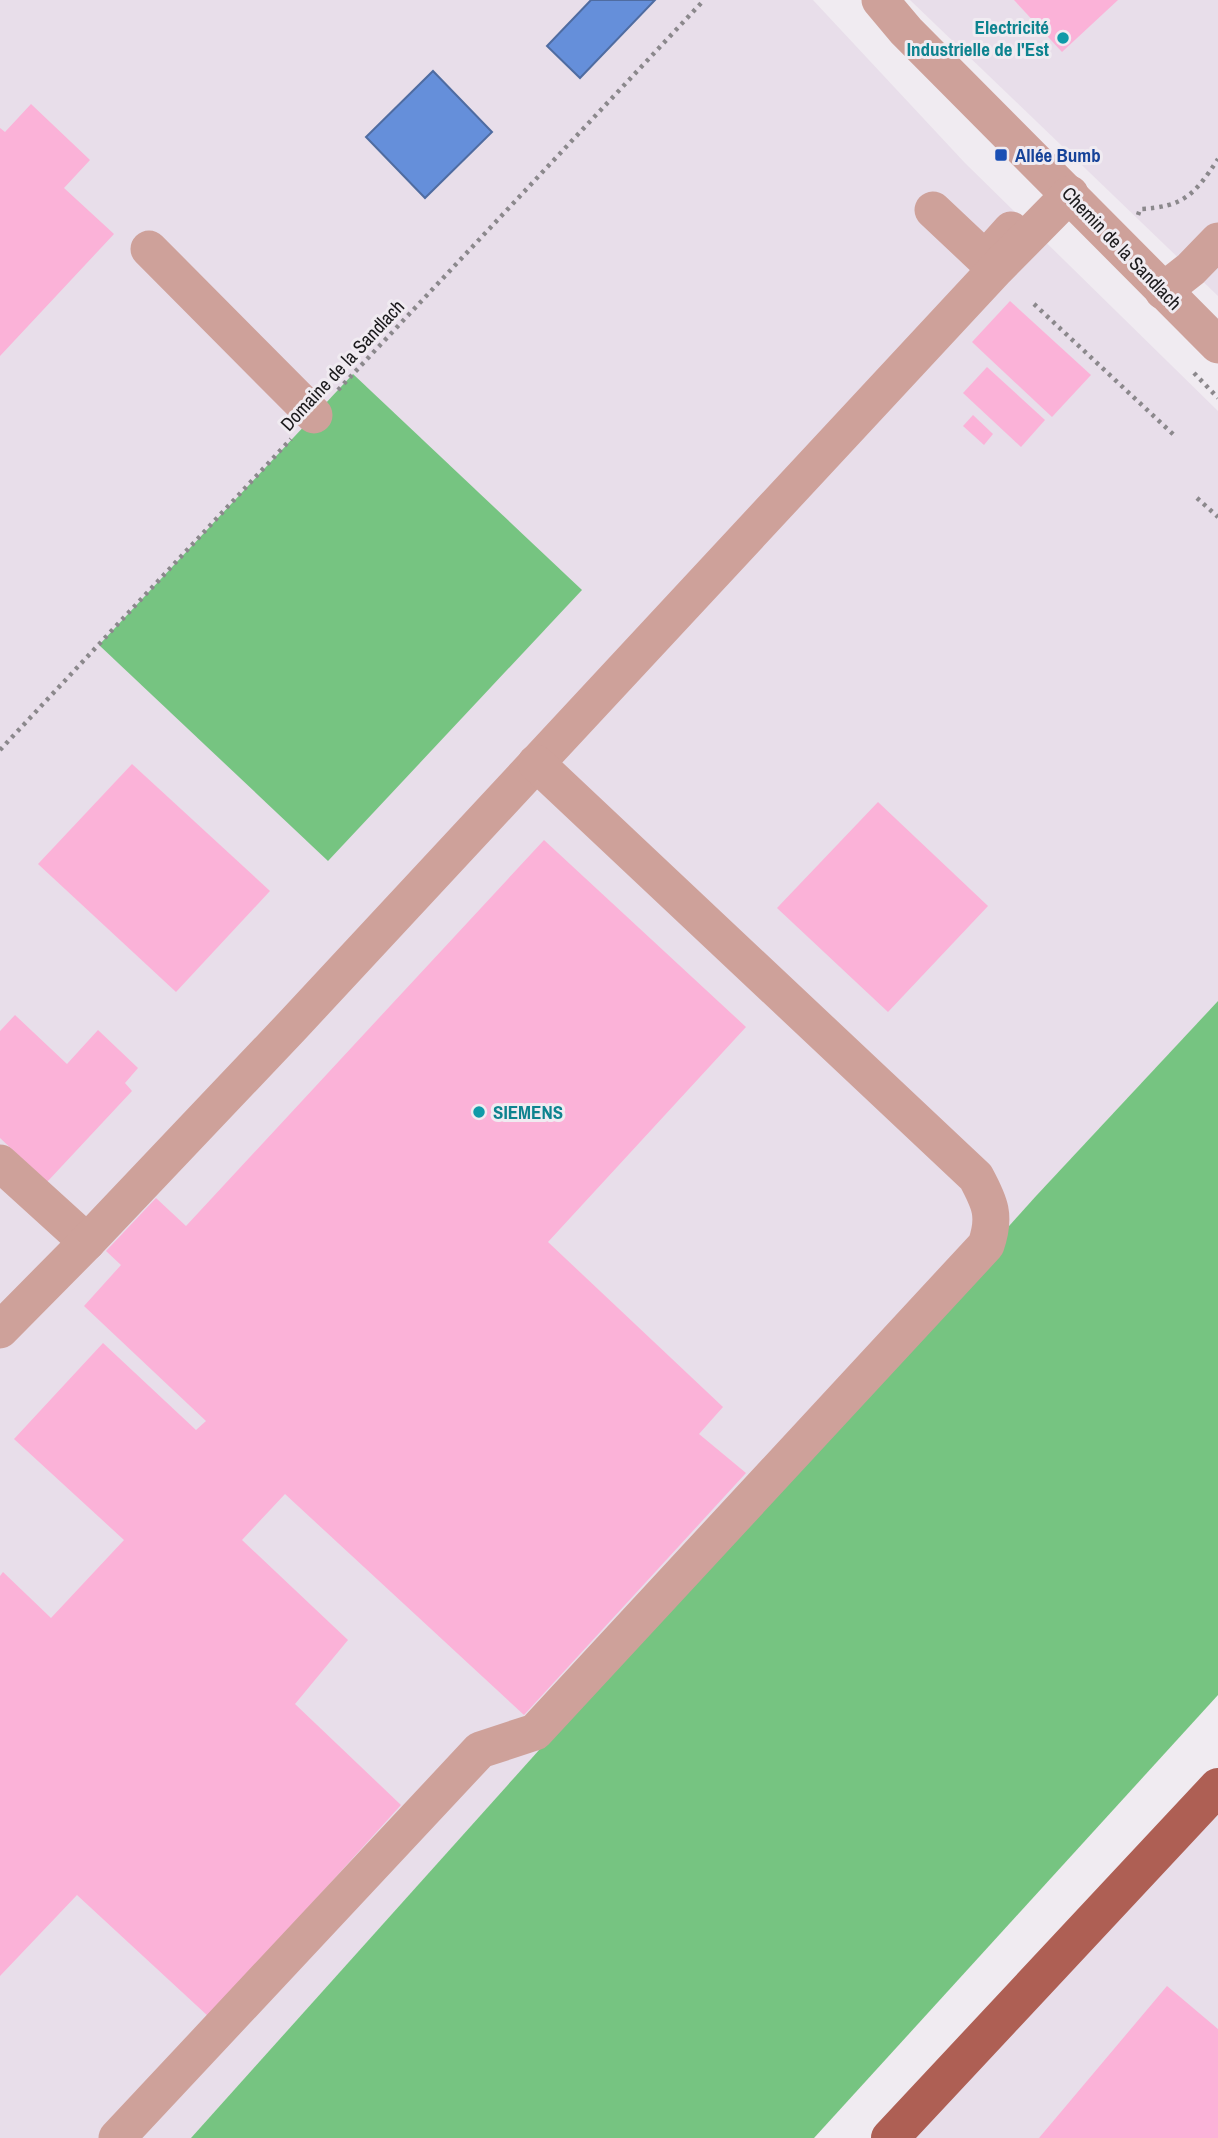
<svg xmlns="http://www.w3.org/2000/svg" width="1218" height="2138" font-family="'Archivo Narrow',sans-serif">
  <rect width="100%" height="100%" fill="#f0ebf1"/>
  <g fill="#e8deea">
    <polygon points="0,0 813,0 965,163 1218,411 1218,1001 1036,1196 191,2138 0,2138"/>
    <polygon points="910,0 1218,0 1218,296"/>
    <polygon points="1218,1815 1218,2138 904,2138"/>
  </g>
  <g fill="#76c481">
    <polygon points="353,374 582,590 328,861 99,645"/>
    <polygon points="1218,1001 1218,1695 814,2138 191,2138 1036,1196"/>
  </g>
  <g fill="#658fda" stroke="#4f6ca1" stroke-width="2">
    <polygon points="591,0 655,0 580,78 547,46"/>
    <polygon points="433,71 492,132 425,198 366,137"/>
  </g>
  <g fill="#fbb2d8">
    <polygon points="1014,0 1118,0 1062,52"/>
    <polygon points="31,104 90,160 64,188 114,234 0,356 0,128 5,132"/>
    <polygon points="1010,301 1091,375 1052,417 972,342"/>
    <polygon points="987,367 1045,420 1021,447 963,393"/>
    <polygon points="973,415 993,434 984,445 963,426"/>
    <polygon points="132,764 270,891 176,992 38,864"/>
    <polygon points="878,802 988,906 888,1012 777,908"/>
    <polygon points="544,840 746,1027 548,1242 723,1407 699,1434 746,1473 524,1715 285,1494 242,1540 348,1640 295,1704 401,1805 209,2017 77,1895 0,1976 0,1576 3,1572 51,1618 124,1540 14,1439 103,1343 196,1430 206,1421 84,1306 121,1265 106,1251 156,1198 186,1226"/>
    <polygon points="15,1015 67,1064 98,1030 138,1068 125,1083 132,1091 47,1182 0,1138 0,1031"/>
    <polygon points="1167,1986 1218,2029 1218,2138 1039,2138"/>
  </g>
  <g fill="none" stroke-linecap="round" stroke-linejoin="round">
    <g stroke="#8b888c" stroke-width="4.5" stroke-dasharray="3.5 5" stroke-linecap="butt">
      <path d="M1138,215L1140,209C1184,207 1195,194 1218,159"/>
      <polyline points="1034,304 1175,436"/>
      <polyline points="1194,373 1218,398"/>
      <polyline points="338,390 704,0"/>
      <polyline points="1197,498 1218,517"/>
      <polyline points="0,750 291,439"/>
    </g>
    <g stroke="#cea19a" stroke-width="37">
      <polyline points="880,0 906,31 1218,345"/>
      <polyline points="933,210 985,259 1011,230"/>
      <polyline points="149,249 314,415"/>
      <polyline points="1163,291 1191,269 1218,241"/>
      <polyline points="0,1163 87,1242"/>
      <polyline points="0,1330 87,1242 292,1026 996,269 1070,194"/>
      <path d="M117,2138L480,1750L535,1732L986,1245C996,1216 990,1203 976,1177L536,763"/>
    </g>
    <polyline stroke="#ae5f54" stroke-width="38" points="890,2138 1218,1787"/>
  </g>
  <g fill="#0f9aa8" stroke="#f0ebf1" stroke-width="2.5">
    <circle cx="1063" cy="38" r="7"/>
    <circle cx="479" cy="1112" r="7"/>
  </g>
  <rect fill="#1a4fb4" stroke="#f0ebf1" stroke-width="2.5" x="994" y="148" width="14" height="14" rx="3.5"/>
  <g text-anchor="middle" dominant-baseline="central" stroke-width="6" stroke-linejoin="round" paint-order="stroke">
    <g font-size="19" font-weight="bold" fill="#0d838f" stroke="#f0ebf1" text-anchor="end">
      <text x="1049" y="27">Electricité<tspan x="1049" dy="22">Industrielle de l'Est</tspan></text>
      <text x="493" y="1112" text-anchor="start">SIEMENS</text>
    </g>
    <g font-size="19" font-weight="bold" fill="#164399" stroke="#f0ebf1" text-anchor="start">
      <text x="1015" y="155">Allée Bumb</text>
    </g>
    <g font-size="19" fill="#1b1a1c" stroke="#f0ebf1">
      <text transform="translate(1122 248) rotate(46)">Chemin de la Sandlach</text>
      <text transform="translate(342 365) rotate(-47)">Domaine de la Sandlach</text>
    </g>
  </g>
</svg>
